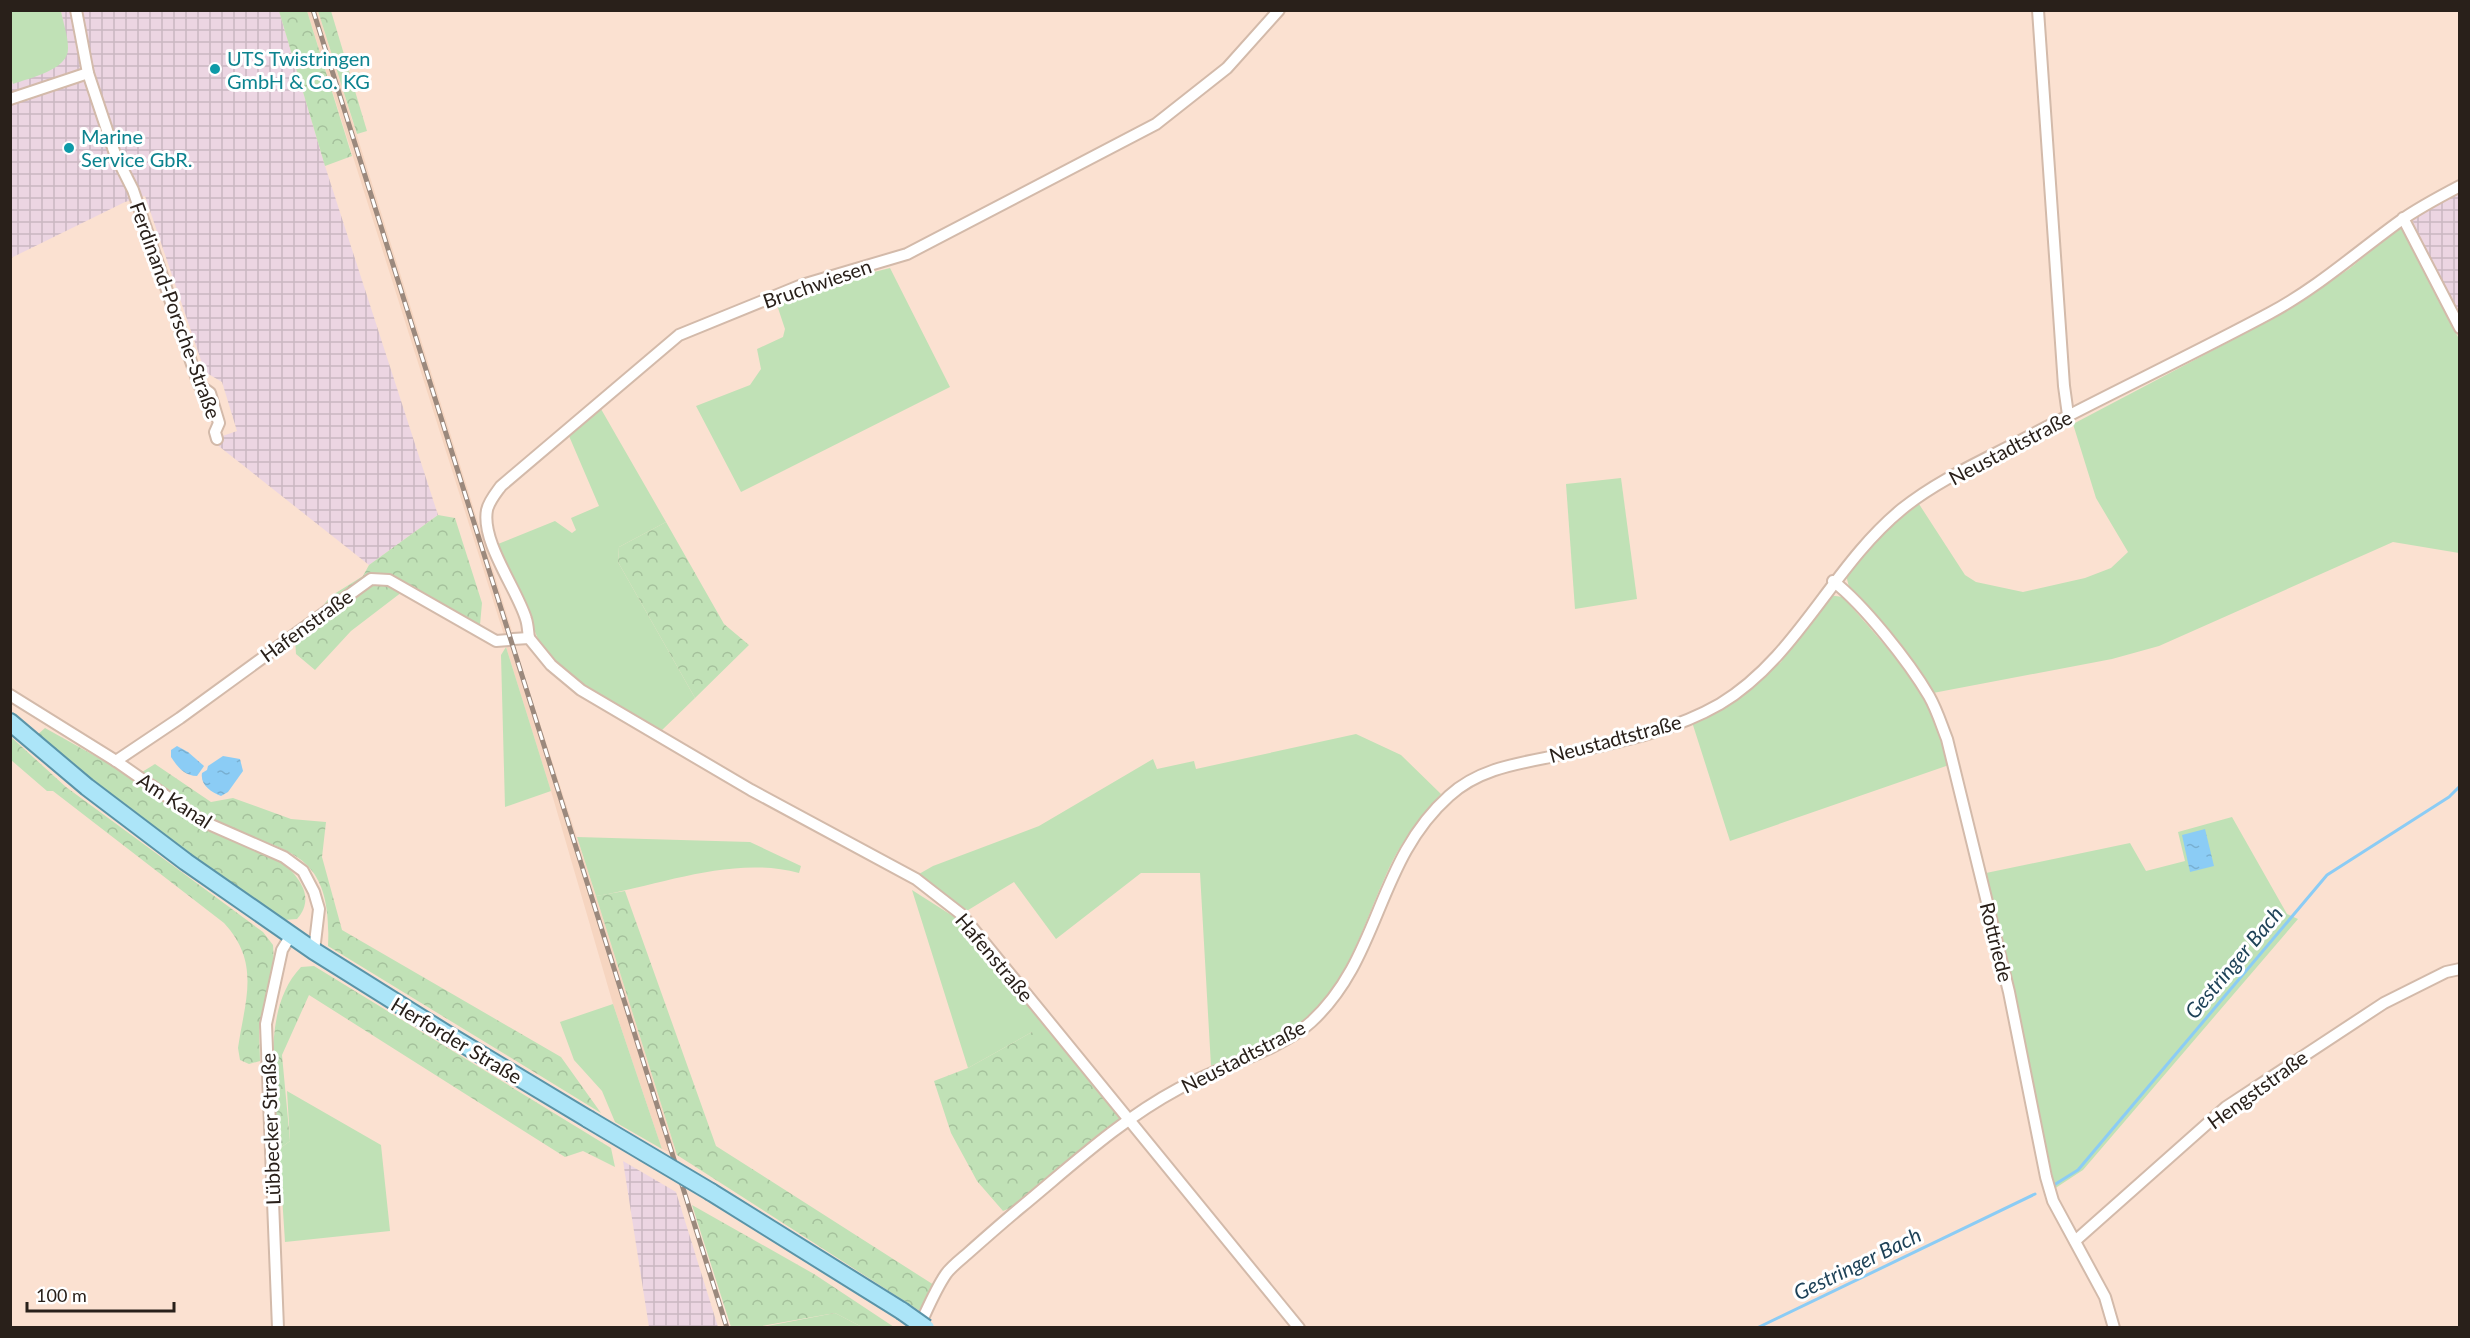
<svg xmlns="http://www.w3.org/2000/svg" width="2470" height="1338" font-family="Lato,sans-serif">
  <defs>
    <pattern id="industrial-grid" width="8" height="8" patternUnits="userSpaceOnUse" patternTransform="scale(1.5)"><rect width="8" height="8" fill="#ecd5e2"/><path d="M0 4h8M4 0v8" fill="none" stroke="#cab7c1"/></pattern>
    <pattern id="forest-crowns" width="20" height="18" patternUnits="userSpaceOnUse" patternTransform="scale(1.5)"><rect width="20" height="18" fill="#c0e1b6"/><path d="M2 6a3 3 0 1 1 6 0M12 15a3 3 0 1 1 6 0" fill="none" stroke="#a5c19c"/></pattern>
    <pattern id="water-ripples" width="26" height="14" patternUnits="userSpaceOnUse" patternTransform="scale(1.5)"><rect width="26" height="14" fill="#8bccf5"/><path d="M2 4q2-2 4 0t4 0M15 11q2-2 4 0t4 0" fill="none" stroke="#78afd1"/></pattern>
  </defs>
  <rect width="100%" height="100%" fill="#fbe1d1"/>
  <g fill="#f6d5c0">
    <polygon points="307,11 318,11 512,631 504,635"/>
    <polygon points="514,644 596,896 677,1155 662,1149 613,1004 551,791 506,647"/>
  </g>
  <g fill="url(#industrial-grid)">
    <polygon points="61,11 279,11 325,166 438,515 369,565 211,440 237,431 222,382 205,372 145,196 125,202 11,258 10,74 13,84 68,48"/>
    <polygon points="2459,192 2459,315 2412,220"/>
    <polygon points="623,1161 676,1192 718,1327 649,1327"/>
  </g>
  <g fill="#c0e1b6">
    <path d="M11,10L61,11C63,22 68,36 68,48C69,70 29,78 13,84L10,74Z"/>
    <polygon points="2403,225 2459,339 2459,553 2393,542 2159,646 2112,659 1933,693 1893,639 1850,591 1846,575 1876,538 1919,504 1965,575 1976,582 2023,592 2085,578 2111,568 2128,552 2096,498 2073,424 2278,316 2349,269"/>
    <polygon points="890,268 950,387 741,492 696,406 750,385 761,369 757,349 783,337 785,329 776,302 818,286"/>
    <polygon points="601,409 666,522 619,547 618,562 695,698 660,732 581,685 553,662 541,646 498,544 555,521 572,533 576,530 571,518 599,506 569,436"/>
    <polygon points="1621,478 1637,599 1575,609 1566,484"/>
    <path d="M1828,595L1843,597C1873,632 1921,683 1940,724C1945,736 1946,752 1949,765L1730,841L1692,722L1727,707L1781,662Z"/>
    <polygon points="506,647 551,791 505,807 501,655"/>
    <path d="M1356,734L1401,755L1441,794C1423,815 1406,835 1393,860C1367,912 1350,982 1306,1020C1283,1039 1239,1054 1211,1066L1200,873H1141L1056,939L1014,882L965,912L919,874L933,866L1039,826L1153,759L1157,769L1194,761L1196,769Z"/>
    <polygon points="2232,817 2287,914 2298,919 2083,1170 2054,1189 1986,873 2130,843 2146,871 2185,861 2178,832"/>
    <path d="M577,837L750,842L801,866L799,873C732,855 662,885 596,896Z"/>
    <polygon points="912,890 956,918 1053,1032 1032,1032 968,1068"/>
    <polygon points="613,1004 662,1149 615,1122 602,1091 574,1060 560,1022"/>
    <polygon points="287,1091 381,1145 390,1231 285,1242 279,1149 290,1141"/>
    <polygon points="835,1313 862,1327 757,1328"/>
  </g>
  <g fill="url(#forest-crowns)">
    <polygon points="279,11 307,11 352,156 325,166"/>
    <polygon points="318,11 331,11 367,131 357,134"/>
    <polygon points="438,515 455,518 482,603 480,625 470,633 402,592 351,631 315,670 296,654 295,639 331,596 363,576 369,565"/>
    <polygon points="666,522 724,624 749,645 695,698 618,562 619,547"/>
    <path d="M45,728L280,859C297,876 317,896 297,919L284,920L119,804L36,736Z"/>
    <path d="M11,737L66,787L263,932L273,945L274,964L259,1030L260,1061L249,1064L240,1060L238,1048C245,1000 261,963 224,923L53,791H47L11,760Z"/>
    <path d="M155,764L211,802L233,798L291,819L326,822L322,857L342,930L561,1057L601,1113L328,946C333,841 278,854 206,818C184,806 163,787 142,772Z"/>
    <polygon points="625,891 716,1146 934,1285 920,1311 677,1155 596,896"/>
    <path d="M314,966L611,1148L615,1167L583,1151L565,1157L309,995L282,1055L290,1141L279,1149C276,1093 259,1011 301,967Z"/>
    <polygon points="1032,1032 1053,1032 1125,1119 1018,1205 1003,1211 977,1181 951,1133 934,1081 968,1068"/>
    <polygon points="692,1205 814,1274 894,1327 862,1327 835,1313 757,1327 731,1327"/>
  </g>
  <g fill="url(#water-ripples)">
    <path d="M177,746L188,752L204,766L197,776C184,776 177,766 171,757V750Z"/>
    <path d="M223,756L240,759L243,771L228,792L221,796C211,792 200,785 202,773L207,770L208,766Z"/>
    <polygon points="2205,829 2214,866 2190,872 2182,835"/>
  </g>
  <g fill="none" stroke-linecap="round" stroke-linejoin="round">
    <g stroke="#8bccf5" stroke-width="3">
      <polyline points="2054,1185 2078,1170 2327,875 2449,797 2460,786"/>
      <polyline points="1757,1328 2035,1194"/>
    </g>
    <defs>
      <g id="street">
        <polyline points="76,10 88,73 115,154 133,190 199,385 210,393 219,423 215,432 217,439"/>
        <polyline points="2038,10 2064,386 2068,415"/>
        <polyline points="10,99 88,73"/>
        <polyline points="2403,218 2460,328"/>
        <path d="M1833,581C1864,605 1909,662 1929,696C1937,710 1941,724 1947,739L2009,992L2046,1177L2053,1201L2105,1297L2114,1328"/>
        <path d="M529,638C528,632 528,625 526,619C517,589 481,542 487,510C489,501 496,493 501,486L679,335L802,285L907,254L1156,124L1227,68L1279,10"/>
        <polyline points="513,639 529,638 551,665 581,690 751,790 916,879 961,914 1299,1328"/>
        <polyline points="10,695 116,761 202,821 284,857 303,871 314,892 319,909 314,951"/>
        <polyline points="116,761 180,718 371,579 389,580 496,641 509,640"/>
        <polyline points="2075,1241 2226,1107 2384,1003 2446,972 2460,969"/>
        <path d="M919,1327C927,1310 935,1290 946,1274C951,1267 960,1260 967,1254C985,1238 1002,1223 1020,1208C1071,1166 1120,1120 1178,1089C1216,1068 1281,1050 1311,1022C1381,958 1376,861 1449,796C1477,770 1514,764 1550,757C1607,744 1668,734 1720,704C1798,657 1832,566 1902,509C1938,480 1982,461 2022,440C2104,396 2188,357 2270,313C2317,288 2357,252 2400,221C2418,208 2439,197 2460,186"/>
        <polyline points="278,1328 266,1024 282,950 291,935"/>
      </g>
      <g id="primary">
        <polyline points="10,722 87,787 186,862 314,951 445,1033 588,1119"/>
        <polyline points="711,1192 902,1311"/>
      </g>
    </defs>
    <use href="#street" stroke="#d3baaa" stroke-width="14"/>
    <use href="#primary" stroke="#5a94a8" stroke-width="20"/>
    <use href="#street" stroke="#fff" stroke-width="10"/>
    <use href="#primary" stroke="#ace5f8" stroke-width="16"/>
    <defs>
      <polyline id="rail" points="313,10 727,1328"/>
    </defs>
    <use href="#rail" stroke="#9b897d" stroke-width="5"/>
    <use href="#rail" stroke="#fff" stroke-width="3" stroke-dasharray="9" stroke-linecap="butt"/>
    <defs>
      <g id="primary-bridge">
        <polyline points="588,1119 711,1192"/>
        <polyline points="902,1311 926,1328"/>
      </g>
    </defs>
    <use href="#primary-bridge" stroke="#5a94a8" stroke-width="20" stroke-linecap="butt"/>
    <use href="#primary-bridge" stroke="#ace5f8" stroke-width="16"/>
  </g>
  <g fill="#0f9aa8" stroke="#fff" stroke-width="2">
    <circle cx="215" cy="69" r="6"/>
    <circle cx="69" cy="148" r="6"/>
  </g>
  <g text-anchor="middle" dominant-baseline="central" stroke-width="6" stroke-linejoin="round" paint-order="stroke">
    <g font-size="20" fill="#0d838f" stroke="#fff" text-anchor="start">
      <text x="227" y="58">UTS Twistringen<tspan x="227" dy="23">GmbH &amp; Co. KG</tspan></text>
      <text x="81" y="136">Marine<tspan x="81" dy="23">Service GbR.</tspan></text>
    </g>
    <g font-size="20" fill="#29201a" stroke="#fff">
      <text transform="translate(817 283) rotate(-19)">Bruchwiesen</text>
      <text transform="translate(176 310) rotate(70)">Ferdinand-Porsche-Straße</text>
      <text transform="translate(2010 447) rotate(-28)">Neustadtstraße</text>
      <text transform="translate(306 625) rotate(-36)">Hafenstraße</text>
      <text transform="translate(1615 738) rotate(-15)">Neustadtstraße</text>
      <text transform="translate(175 800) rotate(33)">Am Kanal</text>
      <text transform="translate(1997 942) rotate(76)">Rottriede</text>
      <text transform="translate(995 957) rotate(50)">Hafenstraße</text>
      <text transform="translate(457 1040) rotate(31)">Herforder Straße</text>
      <text transform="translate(1243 1056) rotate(-27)">Neustadtstraße</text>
      <text transform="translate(2257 1089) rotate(-36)">Hengststraße</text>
      <text transform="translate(270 1129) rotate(-92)">Lübbecker Straße</text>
    </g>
    <g font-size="21" font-style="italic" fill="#1e4258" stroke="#fff">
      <text transform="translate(2233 962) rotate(-50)">Gestringer Bach</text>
      <text transform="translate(1857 1263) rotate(-26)">Gestringer Bach</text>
    </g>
  </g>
  <rect width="2470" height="1338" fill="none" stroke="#29201a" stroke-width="24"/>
  <path d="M27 1302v9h147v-9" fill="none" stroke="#29201a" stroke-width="3"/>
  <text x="36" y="1302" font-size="18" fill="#29201a" stroke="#ffffff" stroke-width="4.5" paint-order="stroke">100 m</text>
</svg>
